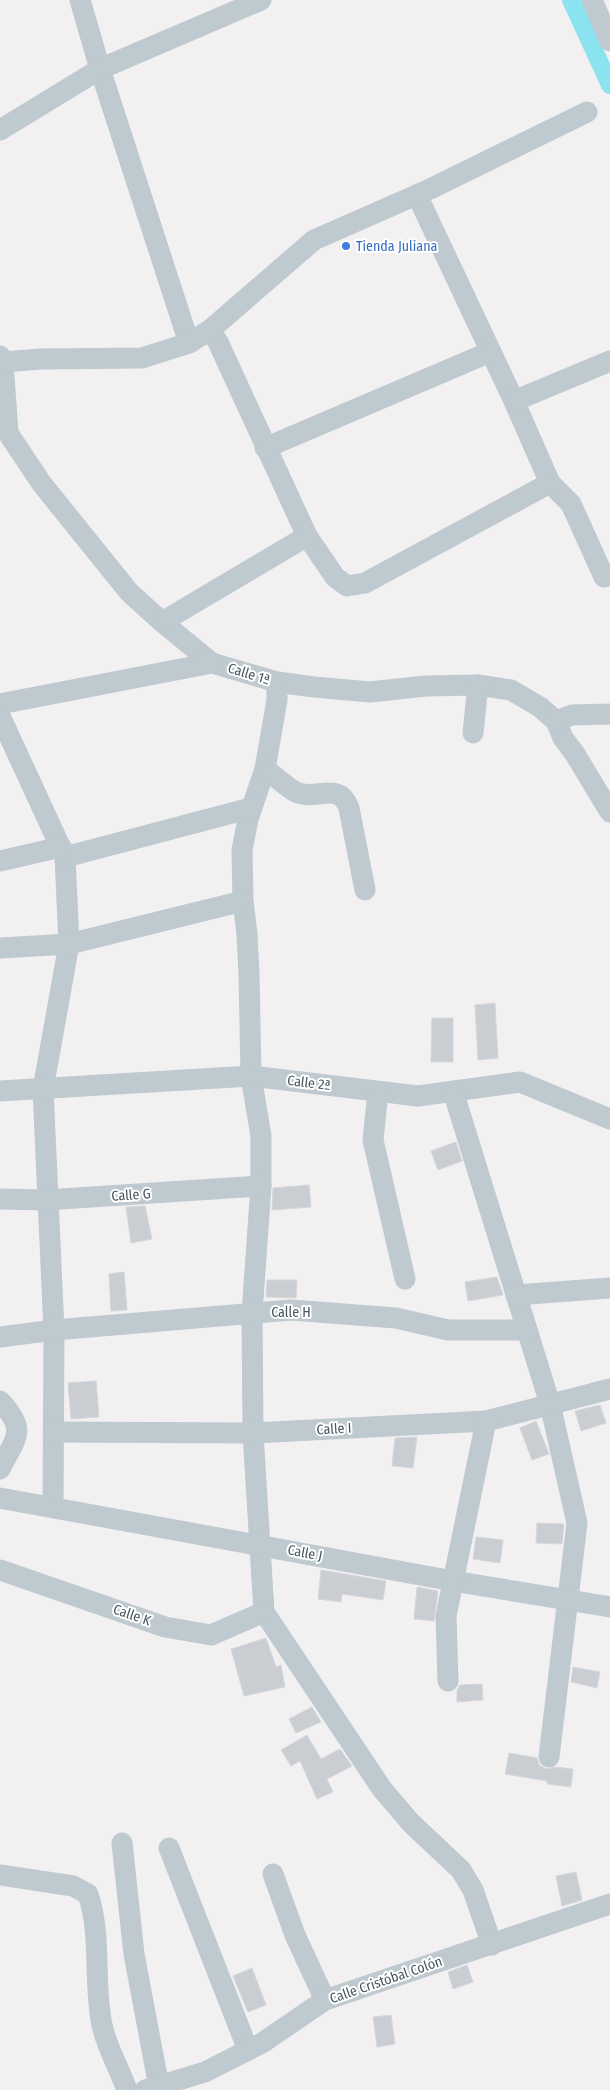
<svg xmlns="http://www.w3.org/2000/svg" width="610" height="2090" font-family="'Fira Sans Condensed',sans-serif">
  <rect width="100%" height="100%" fill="#f3f0f1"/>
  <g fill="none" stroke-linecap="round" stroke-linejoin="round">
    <polyline stroke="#8ae3ef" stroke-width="18" points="571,0 610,85"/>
  </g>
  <g fill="#caced3" stroke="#d4d7dc">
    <polygon points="495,1003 498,1058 478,1060 475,1005"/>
    <polygon points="432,1018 453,1018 453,1062 431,1062"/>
    <polygon points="456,1142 462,1161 438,1170 431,1151"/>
    <polygon points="309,1185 311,1207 272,1210 273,1188"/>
    <polygon points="145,1206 152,1239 131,1243 126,1207"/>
    <polygon points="124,1272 127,1310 111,1311 109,1274"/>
    <polygon points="497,1277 503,1295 468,1301 465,1282"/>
    <polygon points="267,1280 297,1280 296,1298 266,1297"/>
    <polygon points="96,1381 99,1417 71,1419 68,1383"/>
    <polygon points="600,1405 606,1423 581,1431 575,1411"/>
    <polygon points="536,1421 549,1454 532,1460 520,1428"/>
    <polygon points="417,1437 413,1468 392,1466 395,1438"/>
    <polygon points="537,1523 564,1524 562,1544 536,1543"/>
    <polygon points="476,1537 503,1540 500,1563 473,1559"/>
    <polygon points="321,1570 386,1581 383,1600 342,1594 341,1602 318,1599"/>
    <polygon points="417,1587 438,1591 434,1621 414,1619"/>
    <polygon points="266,1638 276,1667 281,1665 285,1687 244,1696 231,1649"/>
    <polygon points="573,1667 600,1672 597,1688 571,1682"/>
    <polygon points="482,1684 483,1700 457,1702 457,1690 460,1685"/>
    <polygon points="312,1707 321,1722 296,1733 289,1719"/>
    <polygon points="307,1735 321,1759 340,1749 352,1766 327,1779 333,1792 317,1799 300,1761 291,1766 281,1750"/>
    <polygon points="509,1753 537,1758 539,1765 547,1769 556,1767 573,1769 571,1787 547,1784 547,1781 505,1774"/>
    <polygon points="576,1872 582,1900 562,1906 556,1876"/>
    <polygon points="467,1965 473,1982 453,1989 448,1972"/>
    <polygon points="252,1968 266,2005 248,2012 233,1976"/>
    <polygon points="391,2015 395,2044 377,2047 373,2017"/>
  </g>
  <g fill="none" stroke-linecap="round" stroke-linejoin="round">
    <g stroke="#bec9d0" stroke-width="21">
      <polyline points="80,0 100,69 189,343"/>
      <polyline points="592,0 610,41"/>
      <polyline points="0,130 100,69 261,0"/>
      <polyline points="417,195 514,401 550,483 571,504 604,577"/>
      <polyline points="210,330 218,342 307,536 335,577 347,586 365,583 550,483"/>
      <polyline points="0,356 3,362 8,433 42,484 129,592 162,622 212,663 277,682 314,687 370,692 426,686 478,685 511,690 540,707 556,721 563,738 575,754 610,812"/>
      <polyline points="3,362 41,359 142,358 189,343 210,330 314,240 430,189 587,112"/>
      <polyline points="514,401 610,361"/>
      <polyline points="265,448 490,352"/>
      <polyline points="162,622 307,536"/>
      <polyline points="277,682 277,700 265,769 248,819 242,850 243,901 247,934 249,973 251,1076 261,1136 261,1186 252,1313 253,1433 264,1612 382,1789 411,1823 461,1870 473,1890 492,1945"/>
      <polyline points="0,704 212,663"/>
      <polyline points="0,716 65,857 69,944 43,1089 54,1330 53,1507"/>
      <polyline points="556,721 572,715 610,714"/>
      <polyline points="473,733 478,685"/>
      <path d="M265,769C274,775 284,785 294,791C314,803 338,779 349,808L365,890"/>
      <polyline points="65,857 251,808"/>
      <polyline points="0,861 61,847"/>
      <polyline points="0,948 69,944 243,901"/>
      <polyline points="0,1091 251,1076 418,1096 520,1082 610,1119"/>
      <polyline points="453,1091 550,1404 577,1523 549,1757"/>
      <polyline points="378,1092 373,1140 405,1279"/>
      <polyline points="0,1199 46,1200 261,1186"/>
      <polyline points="516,1295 610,1288"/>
      <polyline points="0,1337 54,1330 291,1310 396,1318 448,1330 527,1330"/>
      <path d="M0,1401C28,1431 16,1437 0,1469"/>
      <polyline points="53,1432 253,1433 486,1421 610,1389"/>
      <polyline points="0,1498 453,1581 610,1607"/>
      <polyline points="0,1570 165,1627 211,1635 264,1612"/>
      <polyline points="448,1681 446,1616 486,1421"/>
      <polyline points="122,1843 134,1954 159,2087"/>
      <polyline points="169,1848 248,2050"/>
      <polyline points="273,1874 295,1935 325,2000"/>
      <path d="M0,1875L73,1886L88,1894C102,1936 93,1982 102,2025C106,2046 120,2070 127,2090"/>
      <polyline points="145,2090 205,2072 262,2043 325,2000 610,1904"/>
    </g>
  </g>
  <circle fill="#3f7fe0" stroke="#fff" stroke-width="2" cx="346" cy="246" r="5"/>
  <g text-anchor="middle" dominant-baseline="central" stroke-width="4" stroke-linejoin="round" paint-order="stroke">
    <g font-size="14" fill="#366cbe" stroke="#fff" text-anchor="start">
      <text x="356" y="246">Tienda Juliana</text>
    </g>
    <g font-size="14" fill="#47565f" stroke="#fff">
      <text transform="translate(249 674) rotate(17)">Calle 1ª</text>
      <text transform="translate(309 1083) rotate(7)">Calle 2ª</text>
      <text transform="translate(131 1195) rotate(-4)">Calle G</text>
      <text x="291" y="1312">Calle H</text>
      <text transform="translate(334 1429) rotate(-3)">Calle I</text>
      <text transform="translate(305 1553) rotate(11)">Calle J</text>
      <text transform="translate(132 1615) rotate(19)">Calle K</text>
      <text transform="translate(386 1980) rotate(-19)">Calle Cristóbal Colón</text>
    </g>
  </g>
</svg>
